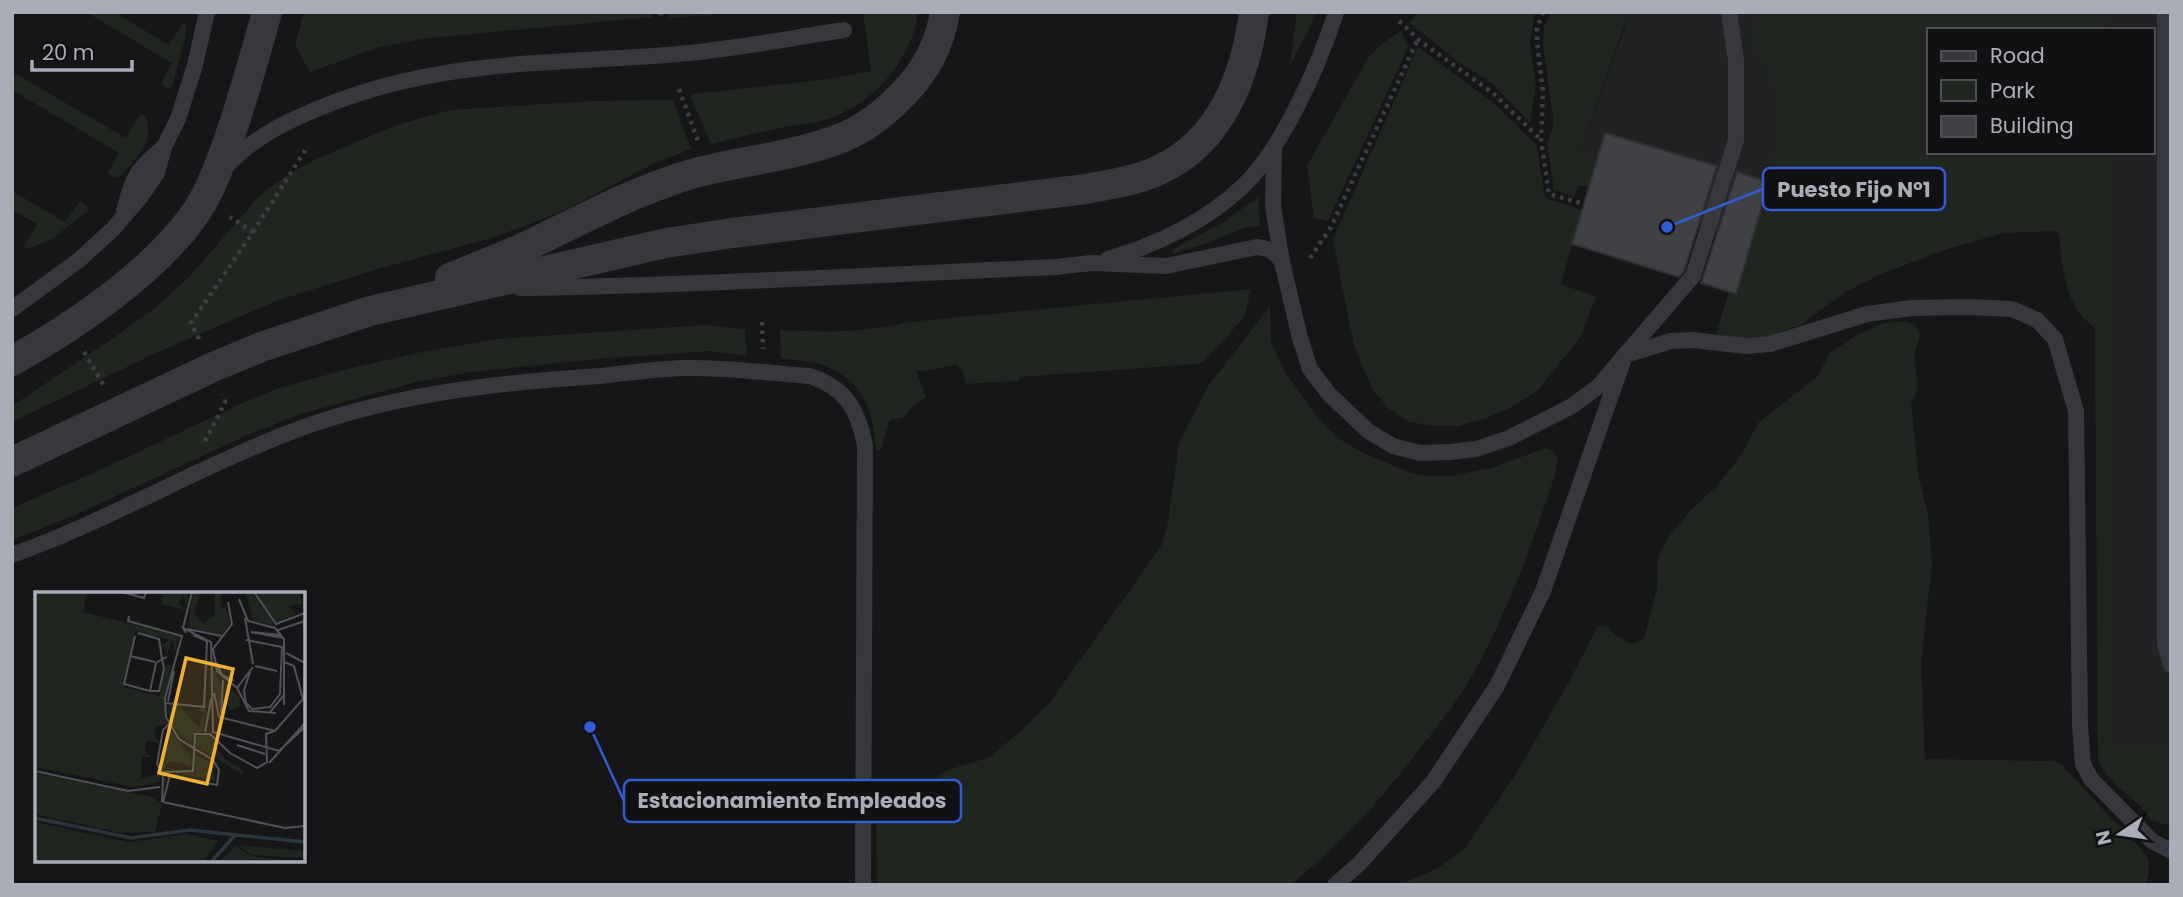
<svg xmlns="http://www.w3.org/2000/svg" width="2183" height="897" font-family="Poppins,sans-serif">
  <rect width="100%" height="100%" fill="#161618"/>
  <g fill="#222225">
    <polygon points="1630,12 1873,12 1793,259 1589,187 1581,152"/>
    <polygon points="2093,12 2171,12 2171,757 2098,758 2094,152 2153,152 2153,30 2093,30"/>
  </g>
  <g fill="#1e261f">
    <polygon points="86,12 114,12 169,45 183,22 186,25 186,35 172,87 169,89 161,84 172,63"/>
    <polygon points="304,12 652,12 652,17 421,39 377,48 310,72 295,45"/>
    <polygon points="669,12 744,12 670,18"/>
    <path d="M863,12H918C913,59 872,105 828,119C812,124 796,125 780,128C757,133 734,138 711,144L691,97L693,94L829,79L871,71Z"/>
    <polygon points="1297,12 1315,12 1310,28 1290,65"/>
    <polygon points="1420,12 1535,12 1530,44 1536,86 1530,123 1492,83 1458,62 1409,22"/>
    <polygon points="1551,12 1631,12 1624,26 1581,152 1598,159 1589,187 1578,185 1574,197 1554,190 1547,144 1553,128 1553,117 1543,45 1544,27"/>
    <path d="M1755,12H2108V30H1929V152H2109L2112,743H2171V826L2152,821L2140,806L2113,782L2101,767L2098,758L2095,328C2065,307 2062,269 2059,234L2054,231L2004,233L1944,250L1879,275L1847,291L1800,325L1769,336L1739,338L1716,334L1778,133L1775,94L1761,55L1755,54C1752,40 1751,26 1755,12Z"/>
    <polygon points="1401,31 1408,47 1328,221 1314,218 1307,166 1368,58 1383,43"/>
    <polygon points="1418,47 1495,104 1537,146 1545,198 1582,210 1561,284 1596,297 1580,338 1537,391 1512,407 1487,418 1458,426 1435,426 1409,422 1388,408 1372,388 1354,346 1333,239"/>
    <path d="M12,72L126,138L140,114L144,115C158,140 136,157 121,176L114,178L108,173L119,153L12,90Z"/>
    <polygon points="673,100 691,149 653,164 571,207 533,223 491,238 381,268 276,301 158,352 12,422 12,406 116,336 155,308 188,278 262,193 287,175 316,159 397,125 450,110 593,101"/>
    <polygon points="12,191 65,222 80,201 87,205 88,211 52,239 28,249 24,246 37,224 12,210"/>
    <polygon points="1258,197 1260,226 1243,228 1210,242 1173,254 1172,250 1225,221"/>
    <path d="M1251,289L1245,314L1240,322L1204,361L1198,364L1019,377L1018,381L966,384L963,371L956,365L926,371L916,370L926,398L915,404L904,417L890,420L881,449L876,452C874,413 865,383 826,366C812,361 795,360 781,358L780,330C823,332 866,333 908,322Z"/>
    <path d="M1270,306L1271,341L1285,372L1321,422L1341,440L1365,454L1408,472L1427,476H1450L1491,468L1546,448L1551,450L1558,457L1555,475C1534,539 1511,603 1479,663C1463,694 1441,722 1419,750C1381,799 1339,847 1290,885H877L876,797L898,804L913,796L945,771L990,757L1025,727L1051,701L1160,548L1167,528L1179,443L1208,386Z"/>
    <polygon points="1904,321 1915,325 1920,334 1914,357 1918,387 1911,404 1919,478 1928,515 1932,564 1921,662 1925,759 2054,761 2064,767 2111,818 2127,831 2148,859 2149,872 2146,885 1388,885 1406,882 1438,868 1465,848 1516,774 1570,680 1598,626 1606,626 1617,636 1631,644 1644,639 1657,588 1658,556 1669,536 1693,508 1718,485 1742,454 1758,423 1818,376 1829,354 1857,335 1883,323"/>
    <polygon points="705,325 745,329 747,356 710,351 596,359 471,372 417,382 301,414 250,434 64,520 12,540 12,508 100,470 251,399 279,388 344,370 416,353 498,339"/>
  </g>
  <g fill="#404145" stroke="#303034" stroke-width="2">
    <polygon points="1605,133 1717,166 1684,271 1679,277 1572,244"/>
    <polygon points="1737,172 1769,182 1736,294 1701,283"/>
  </g>
  <g fill="none" stroke-linecap="round" stroke-linejoin="round">
    <g stroke="#3d3f44" stroke-width="4.5" stroke-dasharray="3.5 5" stroke-linecap="butt">
      <polyline points="661,12 661,17"/>
      <polyline points="1543,12 1537,28 1537,43 1543,91 1541,140 1549,194 1584,204"/>
      <polyline points="1399,21 1420,41 1493,93 1540,139"/>
      <polyline points="679,89 698,141"/>
      <polyline points="253,232 308,146"/>
      <polyline points="1310,258 1331,227 1418,39"/>
      <polyline points="762,322 763,349"/>
      <polyline points="199,339 191,323 253,232 230,217"/>
      <polyline points="84,352 104,386"/>
      <polyline points="205,441 225,402 222,395"/>
    </g>
    <g stroke="#37383d" stroke-width="16">
      <polyline points="2165,12 2165,644 2171,665"/>
      <polyline points="1274,149 1273,206 1282,262 1300,338 1310,369 1329,394 1368,431 1393,446 1420,453 1450,452 1476,449 1509,438 1572,406 1599,386 1625,355 1671,341 1692,340 1746,346 1770,344 1867,314 1912,308 1966,307 2012,309 2037,320 2055,339 2076,411 2080,726 2083,764 2091,779 2152,841 2171,851"/>
      <path d="M224,168C234,159 244,148 256,141C275,127 296,118 317,109C434,60 543,64 666,55C725,51 785,39 844,30"/>
      <path d="M124,211C133,176 136,170 164,147"/>
      <path d="M1108,259C1156,245 1207,221 1243,186C1282,149 1320,63 1336,12"/>
      <path d="M520,288C698,285 876,275 1055,267L1092,263L1166,266L1257,247C1269,248 1275,252 1282,262"/>
      <polyline points="12,309 79,260 113,229 142,195 157,173 164,147 178,119 195,65 207,12"/>
      <path d="M12,555C105,522 191,471 283,435C384,395 492,383 599,376C627,373 655,369 683,368C722,367 770,373 810,376C846,388 858,410 865,445L863,885"/>
      <polyline points="1335,885 1359,864 1433,782 1497,686 1543,591 1625,355 1693,276 1736,140 1736,60 1729,12"/>
    </g>
    <g stroke="#37383d" stroke-width="30">
      <path d="M450,278C476,267 503,257 529,245C575,223 621,198 670,181C725,161 786,160 841,138C865,129 888,110 905,92C927,69 940,44 945,12"/>
      <path d="M12,361C73,327 150,275 192,218C211,192 221,161 232,130C245,91 256,52 267,12"/>
      <path d="M12,462L213,367L264,346L370,311L666,243L732,233L1086,189C1111,184 1136,181 1159,170C1221,142 1246,75 1254,12"/>
    </g>
  </g>
  <g transform="translate(35 592)">
    <rect width="270" height="270" fill="#161618"/>
    <path d="M0,0H52L48,20L144,44L140,61L137,48L132,63L131,55H124L134,48L100,39L88,90L89,95L124,104L131,73H137L130,104L132,132L121,135L119,145L125,151L111,149L110,159L117,165H107L106,186L126,182L124,190L98,195L0,175ZM129,0H148L153,3L151,14L148,1L144,12L151,18L126,12ZM158,0H166L159,21L168,32L180,22L179,0H186V17L191,16L195,32L187,43L153,35ZM210,0H217L240,34L218,28ZM221,0L265,2L268,12L253,14L261,22L240,31ZM176,70L187,96L184,122H188L191,92L204,104L206,114L195,119L192,111L190,126L185,124L182,120ZM133,111L145,114L164,136L168,121L164,117L171,114L168,139L158,143L156,153L134,130ZM133,135L155,164L157,174L135,169L127,179L123,173ZM174,143L189,166L209,179L207,182L160,154L161,144ZM160,163L180,172V189L134,179L128,203L129,180L132,178L161,182ZM0,181L117,205L127,212L120,240L86,241L0,222ZM0,230L93,250L153,242L183,249L169,269H0ZM203,253L269,259V266L217,263ZM201,254L216,264L254,269H184Z" fill="#1e261f"/>
    <path fill="none" stroke="#2c353c" stroke-width="3.5" d="M0,226L96,246L155,238L270,250M177,269L200,243"/>
    <path fill="none" stroke="#505258" stroke-width="2" d="M87,0L109,6L111,0M219,0L241,32L270,21M204,7L213,29L240,36L249,47V113M193,10L197,32L178,57L182,79L202,96L214,119L241,121M94,24L93,29L147,44L130,106L131,125L144,147L178,168L184,178L182,193L135,183L128,210M210,26L218,72M148,36L157,0M152,37L187,44M243,38L270,29M151,41L148,36L176,50L178,140L244,159L270,135M246,43L216,40L248,46M100,44L89,92L115,99L121,71L127,67L124,47L103,41M211,48L247,55L245,102L235,115L217,117L211,111L209,98L215,80M251,61L270,71M95,64L120,70M181,70L187,83L199,89M220,74L242,79M202,96L218,75M115,99H124L129,77L127,67L132,65M179,101L184,125L240,139L268,107L259,74L249,70M133,109L139,79M130,111L169,115L172,49L158,43M235,120L250,102M186,121L188,88M170,140L176,107M202,153L230,162M234,171L270,131M0,179L93,199L125,195M127,181L122,172L128,138L134,132M127,210L128,180L158,179L160,142H175L195,161L222,176L232,170L231,142L239,139M128,210L250,236L270,234"/>
    <path fill="#f2b134" fill-opacity="0.15" stroke="#f2b134" stroke-width="3.5" d="M151,66L198,77L172,192L124,181Z"/>
    <rect width="270" height="270" fill="none" stroke="#a8adb8" stroke-width="3.5"/>
  </g>
  <path fill="none" stroke="#325cd3" stroke-width="2.5" d="M1667 227L1763 189M590 727L624 801"/>
  <g fill="#325cd3" stroke="#111113" stroke-width="2.5">
    <circle cx="1667" cy="227" r="7"/>
    <circle cx="590" cy="727" r="7"/>
  </g>
  <g fill="#111113" stroke="#325cd3" stroke-width="2.5">
    <rect x="1763" y="168" width="182" height="42" rx="7"/>
    <rect x="624" y="780" width="337" height="42" rx="7"/>
  </g>
  <g font-size="21" text-anchor="middle" font-weight="bold" fill="#a8adb8">
    <text x="1854" y="197">Puesto Fijo N°1</text>
    <text x="792" y="808">Estacionamiento Empleados</text>
  </g>
  <rect width="2183" height="897" fill="none" stroke="#a8adb8" stroke-width="28"/>
  <rect x="1927" y="28" width="228" height="126" fill="#111113" stroke="#4d4f55" stroke-width="2"/>
  <rect x="1941" y="51" width="35" height="10" fill="#37383d" stroke="#4d4f55" stroke-width="2"/>
  <text x="1990" y="63" font-size="21" fill="#a8adb8">Road</text>
  <rect x="1941" y="80" width="35" height="21" fill="#1e261f" stroke="#4d4f55" stroke-width="2"/>
  <text x="1990" y="98" font-size="21" fill="#a8adb8">Park</text>
  <rect x="1941" y="116" width="35" height="21" fill="#404145" stroke="#4d4f55" stroke-width="2"/>
  <text x="1990" y="133" font-size="21" fill="#a8adb8">Building</text>
  <g transform="translate(2120 834) rotate(257)" stroke="#111113" stroke-width="5" paint-order="stroke">
  <path d="M0-5L12 26L0 18L-12 26Z" fill="#a8adb8"/>
  <text y="-10" font-size="19" font-weight="bold" text-anchor="middle" fill="#a8adb8">N</text>
  </g>
  <path d="M32 60v10h100v-10" fill="none" stroke="#a8adb8" stroke-width="3.5"/>
  <text x="42" y="60" font-size="21" fill="#a8adb8" stroke="#111113" stroke-width="5" paint-order="stroke">20 m</text>
</svg>
